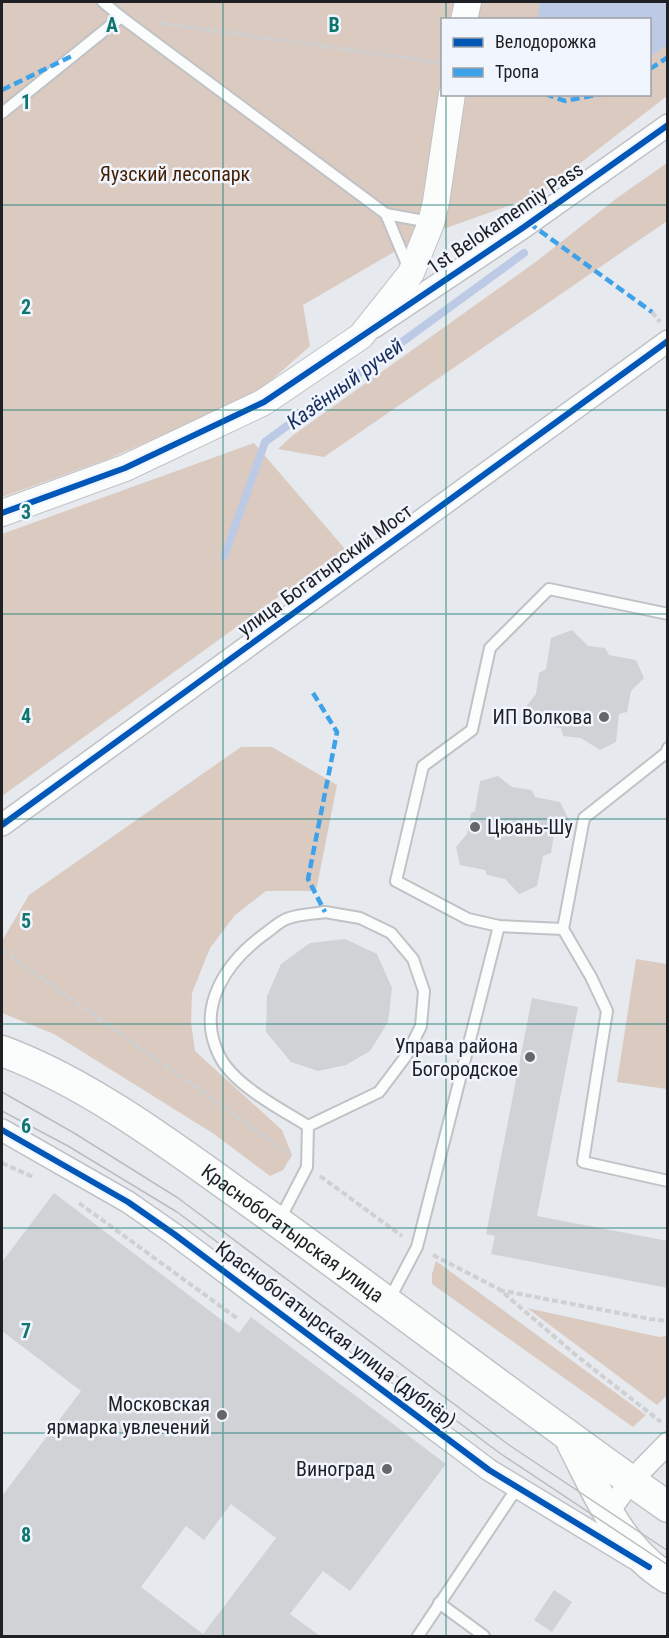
<svg xmlns="http://www.w3.org/2000/svg" width="669" height="1638" font-family="'Roboto Condensed',sans-serif">
  <rect width="100%" height="100%" fill="#e6e9ee"/>
  <g fill="#dbcac0" fill-rule="evenodd">
    <path d="M2,2H667V96L539,195L418,238L303,305L310,346L256,394L108,459L2,497ZM442,20H650V94H442Z"/>
    <polygon points="667,163 667,221 324,457 278,449 292,436 537,261 617,198"/>
    <polygon points="254,443 345,549 2,796 2,534"/>
    <polygon points="241,747 272,747 337,785 316,891 266,891 235,915 210,948 192,993 191,1022 195,1051 282,1130 292,1155 283,1170 270,1176 214,1134 54,1034 2,1013 2,941 29,895"/>
    <polygon points="636,959 667,964 667,1089 617,1082"/>
    <polygon points="436,1261 646,1415 633,1427 432,1284 432,1274"/>
    <polygon points="527,1308 659,1337 667,1336 667,1395 657,1405"/>
  </g>
  <polygon fill="#bccae6" points="540,2 667,2 667,45 650,57 650,20 538,19"/>
  <g fill="none" stroke-linecap="round" stroke-linejoin="round">
    <polyline stroke="#bccae6" stroke-width="8" points="224,557 265,442 524,253"/>
  </g>
  <g fill="#d0d2d6" fill-rule="evenodd">
    <polygon points="572,630 588,646 605,648 609,655 636,660 644,678 631,691 627,712 619,714 616,742 600,750 581,738 563,736 561,728 530,724 525,708 536,694 539,673 546,669 551,638"/>
    <polygon points="498,776 512,787 532,790 535,797 560,802 570,822 554,834 551,853 543,856 537,886 519,894 505,879 487,875 485,870 460,865 456,847 467,834 471,813 475,811 480,781"/>
    <polygon points="345,939 377,954 392,988 388,1022 370,1051 346,1065 318,1071 291,1062 266,1032 267,996 281,964 310,943"/>
    <polygon points="532,998 578,1007 537,1216 668,1241 668,1288 491,1254 495,1236 486,1234"/>
    <path d="M54,1193L239,1333L251,1317L446,1464L350,1591L323,1571L290,1614L320,1636H2V1496L81,1391L2,1331V1262ZM231,1504L276,1538L203,1634L141,1587L186,1526L204,1540Z"/>
    <polygon points="554,1590 572,1602 552,1632 534,1620"/>
  </g>
  <g fill="none" stroke-linecap="round" stroke-linejoin="round">
    <defs>
      <g id="service">
        <polyline points="103,2 121,17 386,214 430,222"/>
        <polyline points="2,113 121,17"/>
        <polyline points="386,214 409,269"/>
        <polyline points="668,748 666,753 584,818 563,929 591,977 607,1011 583,1162 668,1181"/>
        <path d="M325,912L360,918L391,933L413,959L424,991L421,1026L406,1056L379,1092L308,1126C281,1109 233,1085 219,1055C195,1006 227,961 266,933C273,928 281,920 289,918C300,914 314,914 325,912Z"/>
        <polyline points="563,929 499,926 468,919 396,881 423,766 472,730 490,648 549,589 668,614"/>
        <polyline points="280,1219 307,1167 308,1126"/>
        <polyline points="388,1302 417,1247 499,926"/>
        <polyline points="439,1603 484,1636"/>
        <polyline points="418,1636 517,1488"/>
      </g>
      <g id="minor">
        <polyline points="374,327 524,227 668,125"/>
        <polyline points="2,825 668,341"/>
        <polyline points="2,1130 128,1202 174,1234 489,1470 634,1558"/>
        <polyline points="608,1512 631,1481 668,1443"/>
      </g>
      <g id="tertiary">
        <polyline points="464,20 468,2"/>
        <polyline points="2,513 125,468 264,402 361,336 411,273 431,223 436,202 452,94"/>
      </g>
      <g id="secondary">
        <path id="s1" d="M2,1051C94,1085 184,1155 264,1212C399,1309 531,1411 668,1507"/>
        <path d="M572,1443C597,1491 620,1550 668,1578"/>
      </g>
    </defs>
    <use href="#service" stroke="#c0c2c6" stroke-width="14"/>
    <use href="#minor" stroke="#c0c2c6" stroke-width="24"/>
    <use href="#tertiary" stroke="#c0c2c6" stroke-width="28"/>
    <use href="#secondary" stroke="#c0c2c6" stroke-width="33"/>
    <g stroke="#ced0d1" stroke-width="4" stroke-dasharray="6 3" stroke-linecap="butt">
      <polyline points="160,23 442,63"/>
      <polyline points="652,312 660,322"/>
      <polyline points="2,950 290,1154"/>
      <polyline points="2,1163 33,1177"/>
      <polyline points="320,1176 402,1236"/>
      <polyline points="79,1203 238,1319"/>
      <polyline points="433,1255 499,1289 577,1356 661,1422"/>
      <polyline points="499,1290 650,1319 668,1321"/>
    </g>
    <use href="#service" stroke="#fbfcfc" stroke-width="10"/>
    <use href="#minor" stroke="#fbfcfc" stroke-width="21"/>
    <use href="#tertiary" stroke="#fbfcfc" stroke-width="26"/>
    <use href="#secondary" stroke="#fbfcfc" stroke-width="30"/>
    <g stroke="#bcbcbd" stroke-width="1.5">
      <polyline points="2,1092 74,1133 178,1198 509,1445 668,1551"/>
      <polyline points="2,1111 68,1146 177,1212 501,1454 668,1565"/>
    </g>
    <g stroke="#3da2ea" stroke-width="4.5" stroke-dasharray="9 4.5" stroke-linecap="butt">
      <polyline points="650,69 668,57"/>
      <polyline points="2,90 72,56"/>
      <polyline points="545,94 565,101 600,94"/>
      <polyline points="529,223 652,312"/>
      <polyline points="313,693 337,732 308,879 325,912"/>
    </g>
    <defs>
      <g id="cycleway">
        <polyline points="2,513 125,468 264,402 524,227 668,125"/>
        <polyline points="2,825 668,341"/>
        <polyline points="2,1130 128,1202 174,1234 489,1470 649,1567"/>
      </g>
    </defs>
    <use href="#cycleway" stroke="#f1f5fd" stroke-width="10"/>
    <use href="#cycleway" stroke="#0057b8" stroke-width="6"/>
  </g>
  <path fill="none" stroke="#0f766e" stroke-width="1.5" stroke-opacity="0.55" d="M223,2V1636M446,2V20M446,94V1636M2,205H668M2,410H668M2,614H668M2,819H668M2,1024H668M2,1228H668M2,1433H668"/>
  <g fill="#64666a" stroke="#f1f5fd" stroke-width="2">
    <circle cx="604" cy="717" r="6"/>
    <circle cx="475" cy="827" r="6"/>
    <circle cx="530" cy="1057" r="6"/>
    <circle cx="222" cy="1415" r="6"/>
    <circle cx="387" cy="1469" r="6"/>
  </g>
  <g text-anchor="middle" dominant-baseline="central" stroke-width="5" stroke-linejoin="round" paint-order="stroke">
    <g font-size="20" fill="#441f01" stroke="#f1f5fd">
      <text x="175" y="174">Яузский лесопарк</text>
    </g>
    <g font-size="20" fill="#1e2023" stroke="#f1f5fd">
      <text transform="translate(505 218) rotate(-34)">1st Belokamenniy Pass</text>
      <text transform="translate(325 570) rotate(-36)">улица Богатырский Мост</text>
      <text stroke="none"><textPath href="#s1" startOffset="344">Краснобогатырская улица</textPath></text>
      <text transform="translate(336 1334) rotate(37)">Краснобогатырская улица (дублёр)</text>
    </g>
    <g font-size="20" fill="#1e2023" stroke="#f1f5fd" text-anchor="end">
      <text x="592" y="717">ИП Волкова</text>
      <text x="487" y="827" text-anchor="start">Цюань-Шу</text>
      <text x="518" y="1046">Управа района<tspan x="518" dy="23">Богородское</tspan></text>
      <text x="210" y="1404">Московская<tspan x="210" dy="23">ярмарка увлечений</tspan></text>
      <text x="375" y="1469">Виноград</text>
    </g>
    <g font-size="21" font-style="italic" fill="#1a2f5e" stroke="#f1f5fd">
      <text transform="translate(345 384) rotate(-36)">Казённый ручей</text>
    </g>
  </g>
  <g font-size="20" text-anchor="middle" font-weight="bold" fill="#0f766e" stroke="#f1f5fd" stroke-width="5" stroke-linejoin="round" paint-order="stroke">
    <text x="112" y="32">A</text>
    <text x="334" y="32">B</text>
    <text x="26" y="109">1</text>
    <text x="26" y="314">2</text>
    <text x="26" y="519">3</text>
    <text x="26" y="723">4</text>
    <text x="26" y="928">5</text>
    <text x="26" y="1133">6</text>
    <text x="26" y="1338">7</text>
    <text x="26" y="1542">8</text>
  </g>
  <rect width="669" height="1638" fill="none" stroke="#1e2023" stroke-width="6"/>
  <rect x="441" y="18" width="210" height="78" fill="#f1f5fd" stroke="#9da0a6" stroke-width="1.5"/>
  <rect x="453" y="38" width="30" height="9" fill="#0057b8" stroke="#9da0a6" stroke-width="1.5"/>
  <text x="495" y="48" font-size="18" fill="#1e2023">Велодорожка</text>
  <rect x="453" y="68" width="30" height="9" fill="#3da2ea" stroke="#9da0a6" stroke-width="1.5"/>
  <text x="495" y="78" font-size="18" fill="#1e2023">Тропа</text>
</svg>
